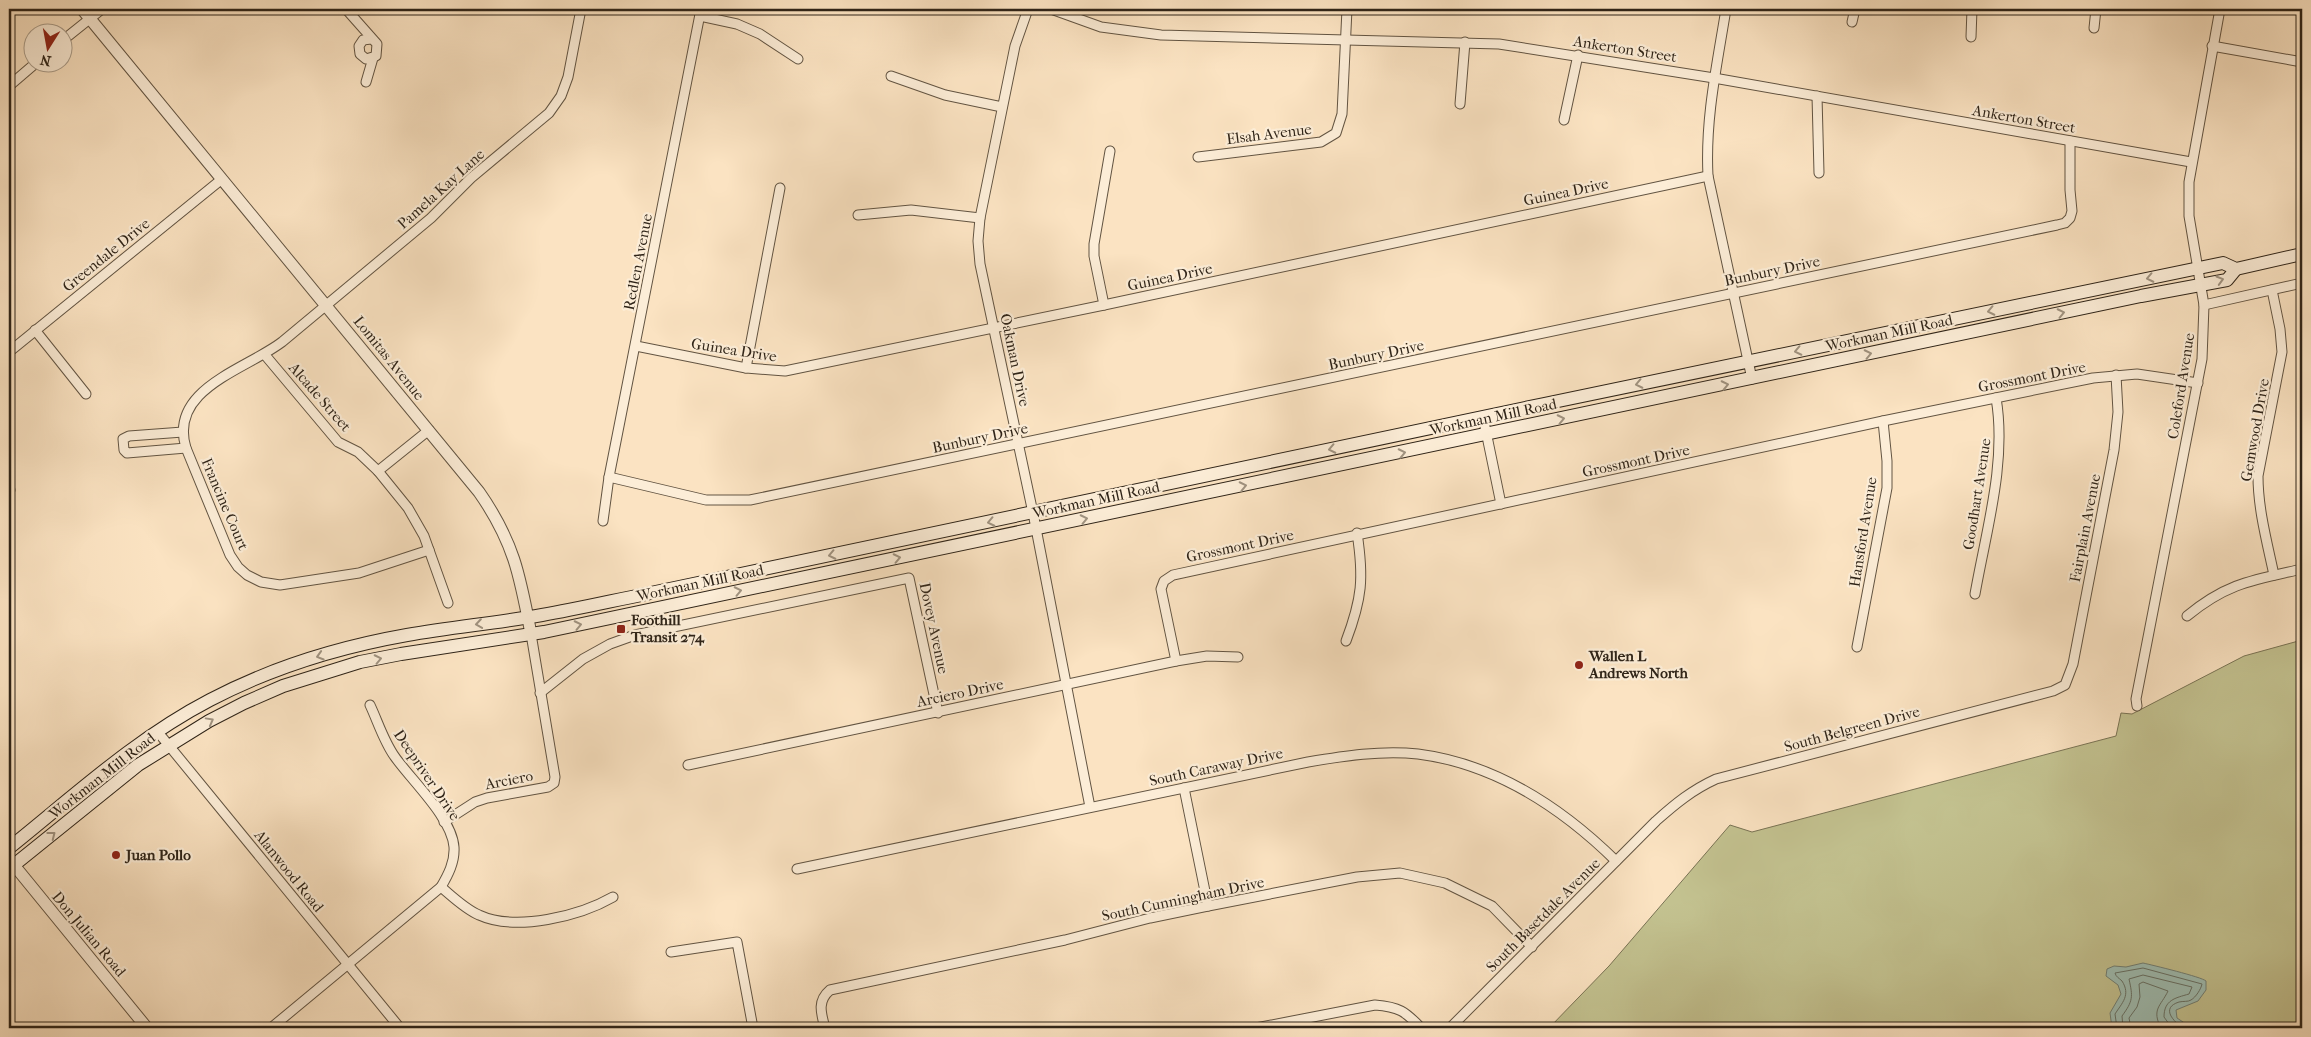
<svg xmlns="http://www.w3.org/2000/svg" width="2311" height="1037" font-family="'IM FELL French Canon',serif">
  <rect width="100%" height="100%" fill="#fbe3c2"/>
  <filter id="stains"><feTurbulence type="fractalNoise" baseFrequency=".004" numOctaves="4"/><feColorMatrix values="0 0 0 0 .2 0 0 0 0 .09 0 0 0 0 .02 0 0 0 .5 -.17"/></filter>
  <radialGradient id="worn" r=".72"><stop offset=".6" stop-color="#630" stop-opacity="0"/><stop offset="1" stop-color="#630" stop-opacity=".3"/></radialGradient>
  <polygon fill="#c3c290" stroke="#797354" points="2302,640 2302,1028 1549,1028 1609,966 1730,825 1752,832 2116,736 2121,713 2132,714 2244,656"/>
  <path fill="#9fbeb3" stroke="#728075" d="M2143,963C2152,965 2202,977 2206,981V990L2198,1001L2176,1010L2177,1018L2192,1028H2112L2110,1013L2121,994L2118,985L2106,976L2107,969L2114,966L2126,967Z"/>
  <g fill="none" stroke-linecap="round" stroke-linejoin="round">
    <g stroke="#677166" stroke-width="1">
      <path d="M2117,1028L2115,1014C2122,1003 2131,995 2122,981C2119,978 2116,977 2115,973L2143,968L2202,984C2201,989 2196,997 2191,1000C2188,1002 2183,1001 2179,1002C2160,1008 2174,1022 2183,1028"/>
      <path d="M2123,1028L2122,1016C2133,1001 2133,997 2129,979L2143,975L2192,987L2189,994C2175,998 2164,1000 2164,1017L2172,1028"/>
      <path d="M2131,1028L2129,1018L2137,1007L2140,997L2139,984L2143,982L2168,991C2161,1006 2151,1009 2161,1028"/>
    </g>
    <defs>
      <g id="minor">
        <polyline points="346,9 377,44 376,56 366,59 360,54 359,46 363,40 371,39"/>
        <polyline points="1028,9 1015,46 980,218 978,241 980,264 1033,513 1090,807"/>
        <polyline points="1051,9 1101,27 1161,35 1499,44 1714,78 2191,162"/>
        <path d="M1726,9C1717,65 1705,119 1708,176L1752,379"/>
        <polyline points="700,16 737,24 760,34 798,59"/>
        <polyline points="1852,22 1855,9"/>
        <polyline points="2094,28 2096,9"/>
        <polyline points="1971,37 1972,9"/>
        <polyline points="62,41 102,9"/>
        <polyline points="2212,46 2302,62"/>
        <polyline points="891,76 945,95 1002,107"/>
        <polyline points="366,82 373,58"/>
        <polyline points="9,86 37,62"/>
        <polyline points="1817,96 1819,173"/>
        <polyline points="1460,104 1465,42"/>
        <polyline points="1564,120 1578,55"/>
        <polyline points="1198,157 1321,142 1336,133 1342,114 1347,9"/>
        <polyline points="858,215 911,210 980,218"/>
        <path d="M2272,290L2280,329L2282,352L2258,476C2258,509 2267,542 2274,575"/>
        <polyline points="1104,305 1094,256 1094,244 1110,151"/>
        <polyline points="2204,305 2302,283"/>
        <polyline points="35,330 86,394"/>
        <polyline points="636,346 746,368 785,371 1104,305 1708,176"/>
        <polyline points="9,352 222,179"/>
        <polyline points="265,355 338,442 358,452 378,471 408,508 424,536 448,603"/>
        <polyline points="746,368 780,188"/>
        <polyline points="1483,417 1501,504"/>
        <polyline points="183,432 129,436 123,439 124,450 127,453 186,448"/>
        <polyline points="378,471 429,430"/>
        <polyline points="609,477 706,500 750,500 2057,225 2065,223 2070,218 2072,211 2070,190 2070,141"/>
        <polyline points="9,489 10,490"/>
        <polyline points="603,521 609,477 701,9"/>
        <path d="M429,550L359,573L280,585L261,582L247,575L238,567L230,555L186,448C168,389 245,370 282,342L431,218L471,178L549,113L561,96L568,77L581,9"/>
        <path d="M1975,594C1986,531 2007,462 1996,398"/>
        <path d="M2187,616C2227,583 2253,580 2302,569"/>
        <path d="M1346,641C1362,599 1364,578 1357,533"/>
        <polyline points="1857,647 1887,488 1887,461 1883,421"/>
        <polyline points="1176,661 1161,589 1164,581 1173,575 1883,421 2093,378 2137,374 2198,383"/>
        <polyline points="540,693 583,659 610,644 635,635 909,578 938,713"/>
        <polyline points="2137,706 2136,699 2202,359 2204,305 2189,216 2189,182 2220,9"/>
        <polyline points="157,731 400,1028"/>
        <polyline points="688,765 1176,661 1207,656 1238,657"/>
        <polyline points="1184,788 1208,906"/>
        <polyline points="444,822 475,802 487,798 548,787 554,783 555,777 531,634"/>
        <path d="M797,869L1308,762C1344,756 1381,750 1418,754C1496,764 1561,807 1616,861"/>
        <path d="M441,887C453,897 465,909 479,915C516,932 580,916 613,897"/>
        <polyline points="671,952 737,942 753,1028"/>
        <path d="M271,1028L441,887C448,875 455,862 454,847C452,818 412,781 395,757C384,742 378,722 370,705"/>
        <path d="M825,1028C821,1013 817,1001 830,990L1065,940L1150,918L1208,906L1357,877L1400,873L1445,883L1492,906L1532,947"/>
        <path d="M1256,1028L1375,1005C1399,1007 1405,1011 1421,1028"/>
        <path d="M1450,1028L1656,821C1675,804 1692,790 1716,779L2053,691L2065,685L2073,664L2114,450L2118,412L2116,375"/>
      </g>
      <g id="tertiary">
        <path d="M82,9L479,492C514,542 520,576 531,634"/>
        <polyline points="9,859 147,1028"/>
      </g>
      <g id="secondary">
        <path d="M9,848C74,796 135,739 210,700C271,668 339,647 407,635C452,627 497,623 542,615C577,609 611,601 646,594L1544,404L2223,263L2236,269L2302,254"/>
        <polyline points="9,869 138,765 209,721 244,703 283,686 360,662 401,654 544,632 2141,296 2227,280 2236,269"/>
      </g>
    </defs>
    <use href="#minor" stroke="#625442" stroke-width="11"/>
    <use href="#tertiary" stroke="#625442" stroke-width="13"/>
    <use href="#secondary" stroke="#2f2418" stroke-width="14"/>
    <use href="#minor" stroke="#fcedd7" stroke-width="9"/>
    <use href="#tertiary" stroke="#fcedd7" stroke-width="11"/>
    <use href="#secondary" stroke="#fcedd7" stroke-width="12"/>
  </g>
  <defs><path id="oneway-chevron" d="M-2-3.5L2.5 0L-2 3.5" fill="none" stroke-width="1.6" stroke-linecap="round" stroke-linejoin="round" transform="scale(1.25)"/></defs>
  <g stroke="#a09381">
    <use href="#oneway-chevron" transform="translate(2150 278) rotate(168)"/>
    <use href="#oneway-chevron" transform="translate(2220 280) rotate(-16)"/>
    <use href="#oneway-chevron" transform="translate(1991 311) rotate(168)"/>
    <use href="#oneway-chevron" transform="translate(2061 313) rotate(-12)"/>
    <use href="#oneway-chevron" transform="translate(1798 351) rotate(168)"/>
    <use href="#oneway-chevron" transform="translate(1868 354) rotate(-12)"/>
    <use href="#oneway-chevron" transform="translate(1639 384) rotate(168)"/>
    <use href="#oneway-chevron" transform="translate(1725 385) rotate(-12)"/>
    <use href="#oneway-chevron" transform="translate(1561 419) rotate(-12)"/>
    <use href="#oneway-chevron" transform="translate(1332 449) rotate(168)"/>
    <use href="#oneway-chevron" transform="translate(1402 453) rotate(-12)"/>
    <use href="#oneway-chevron" transform="translate(1243 486) rotate(-12)"/>
    <use href="#oneway-chevron" transform="translate(1084 519) rotate(-12)"/>
    <use href="#oneway-chevron" transform="translate(991 522) rotate(168)"/>
    <use href="#oneway-chevron" transform="translate(832 555) rotate(168)"/>
    <use href="#oneway-chevron" transform="translate(897 558) rotate(-12)"/>
    <use href="#oneway-chevron" transform="translate(738 591) rotate(-12)"/>
    <use href="#oneway-chevron" transform="translate(479 624) rotate(172)"/>
    <use href="#oneway-chevron" transform="translate(578 625) rotate(-12)"/>
    <use href="#oneway-chevron" transform="translate(320 656) rotate(163)"/>
    <use href="#oneway-chevron" transform="translate(378 659) rotate(-12)"/>
    <use href="#oneway-chevron" transform="translate(210 721) rotate(-29)"/>
    <use href="#oneway-chevron" transform="translate(52 835) rotate(-38)"/>
  </g>
  <g fill="#8f2418" stroke="#fcedd7" stroke-width="2">
    <rect x="616" y="624" width="10" height="10" rx="2.5"/>
    <circle cx="1579" cy="665" r="5"/>
    <circle cx="116" cy="855" r="5"/>
  </g>
  <g text-anchor="middle" dominant-baseline="central" stroke-width="4.5" stroke-linejoin="round" paint-order="stroke">
    <g font-size="15" fill="#2f2418" stroke="#fcedd7">
      <text transform="translate(1625 49) rotate(9)">Ankerton Street</text>
      <text transform="translate(2024 119) rotate(10)">Ankerton Street</text>
      <text transform="translate(1269 134) rotate(-7)">Elsah Avenue</text>
      <text transform="translate(441 189) rotate(-42)">Pamela Kay Lane</text>
      <text transform="translate(1566 192) rotate(-12)">Guinea Drive</text>
      <text transform="translate(106 255) rotate(-39)">Greendale Drive</text>
      <text transform="translate(638 262) rotate(-79)">Redlen Avenue</text>
      <text transform="translate(1772 271) rotate(-12)">Bunbury Drive</text>
      <text transform="translate(1170 277) rotate(-12)">Guinea Drive</text>
      <text transform="translate(1889 333) rotate(-12)">Workman Mill Road</text>
      <text transform="translate(734 350) rotate(9)">Guinea Drive</text>
      <text transform="translate(1376 355) rotate(-12)">Bunbury Drive</text>
      <text transform="translate(389 358) rotate(51)">Lomitas Avenue</text>
      <text transform="translate(1015 360) rotate(78)">Oakman Drive</text>
      <text transform="translate(2032 377) rotate(-11)">Grossmont Drive</text>
      <text transform="translate(2181 386) rotate(-81)">Coleford Avenue</text>
      <text transform="translate(320 397) rotate(49)">Alcade Street</text>
      <text transform="translate(1493 417) rotate(-12)">Workman Mill Road</text>
      <text transform="translate(2255 430) rotate(-80)">Gemwood Drive</text>
      <text transform="translate(980 438) rotate(-12)">Bunbury Drive</text>
      <text transform="translate(1636 461) rotate(-12)">Grossmont Drive</text>
      <text transform="translate(1977 494) rotate(-81)">Goodhart Avenue</text>
      <text transform="translate(1096 500) rotate(-12)">Workman Mill Road</text>
      <text transform="translate(225 504) rotate(67)">Francine Court</text>
      <text transform="translate(2085 528) rotate(-79)">Fairplain Avenue</text>
      <text transform="translate(1863 532) rotate(-81)">Hansford Avenue</text>
      <text transform="translate(1240 546) rotate(-12)">Grossmont Drive</text>
      <text transform="translate(700 583) rotate(-12)">Workman Mill Road</text>
      <text transform="translate(934 628) rotate(78)">Dovey Avenue</text>
      <text transform="translate(960 693) rotate(-12)">Arciero Drive</text>
      <text transform="translate(1852 729) rotate(-15)">South Belgreen Drive</text>
      <text transform="translate(1216 767) rotate(-12)">South Caraway Drive</text>
      <text transform="translate(427 775) rotate(56)">Deepriver Drive</text>
      <text transform="translate(102 776) rotate(-38)">Workman Mill Road</text>
      <text transform="translate(509 780) rotate(-11)">Arciero</text>
      <text transform="translate(289 871) rotate(51)">Alanwood Road</text>
      <text transform="translate(1183 899) rotate(-12)">South Cunningham Drive</text>
      <text transform="translate(1543 915) rotate(-45)">South Basetdale Avenue</text>
      <text transform="translate(89 934) rotate(50)">Don Julian Road</text>
    </g>
    <g font-size="15" font-weight="bold" fill="#2f2418" stroke="#fcedd7" text-anchor="start">
      <text x="631" y="620">Foothill<tspan x="631" dy="17">Transit 274</tspan></text>
      <text x="1589" y="656">Wallen L<tspan x="1589" dy="17">Andrews North</tspan></text>
      <text x="126" y="855">Juan Pollo</text>
    </g>
  </g>
  <rect width="2311" height="1037" fill="none" stroke="#fbe3c2" stroke-width="30"/>
  <rect x="10" y="10" width="2291" height="1017" fill="none" stroke="#2f2418" stroke-width="2.5"/>
  <rect x="15" y="15" width="2281" height="1007" fill="none" stroke="#2f2418"/>
  <g transform="translate(48 48) rotate(191)"><circle r="24" fill="#fcedd7" stroke="#aa9d8b"/>
  <path d="M0-4L9 19L0 12L-9 19Z" fill="#8f2418"/>
  <text y="-8" font-size="14" font-weight="bold" text-anchor="middle" fill="#2f2418">N</text>
  </g>
  <rect width="100%" height="100%" filter="url(#stains)"/>
  <rect width="100%" height="100%" fill="url(#worn)"/>
</svg>
